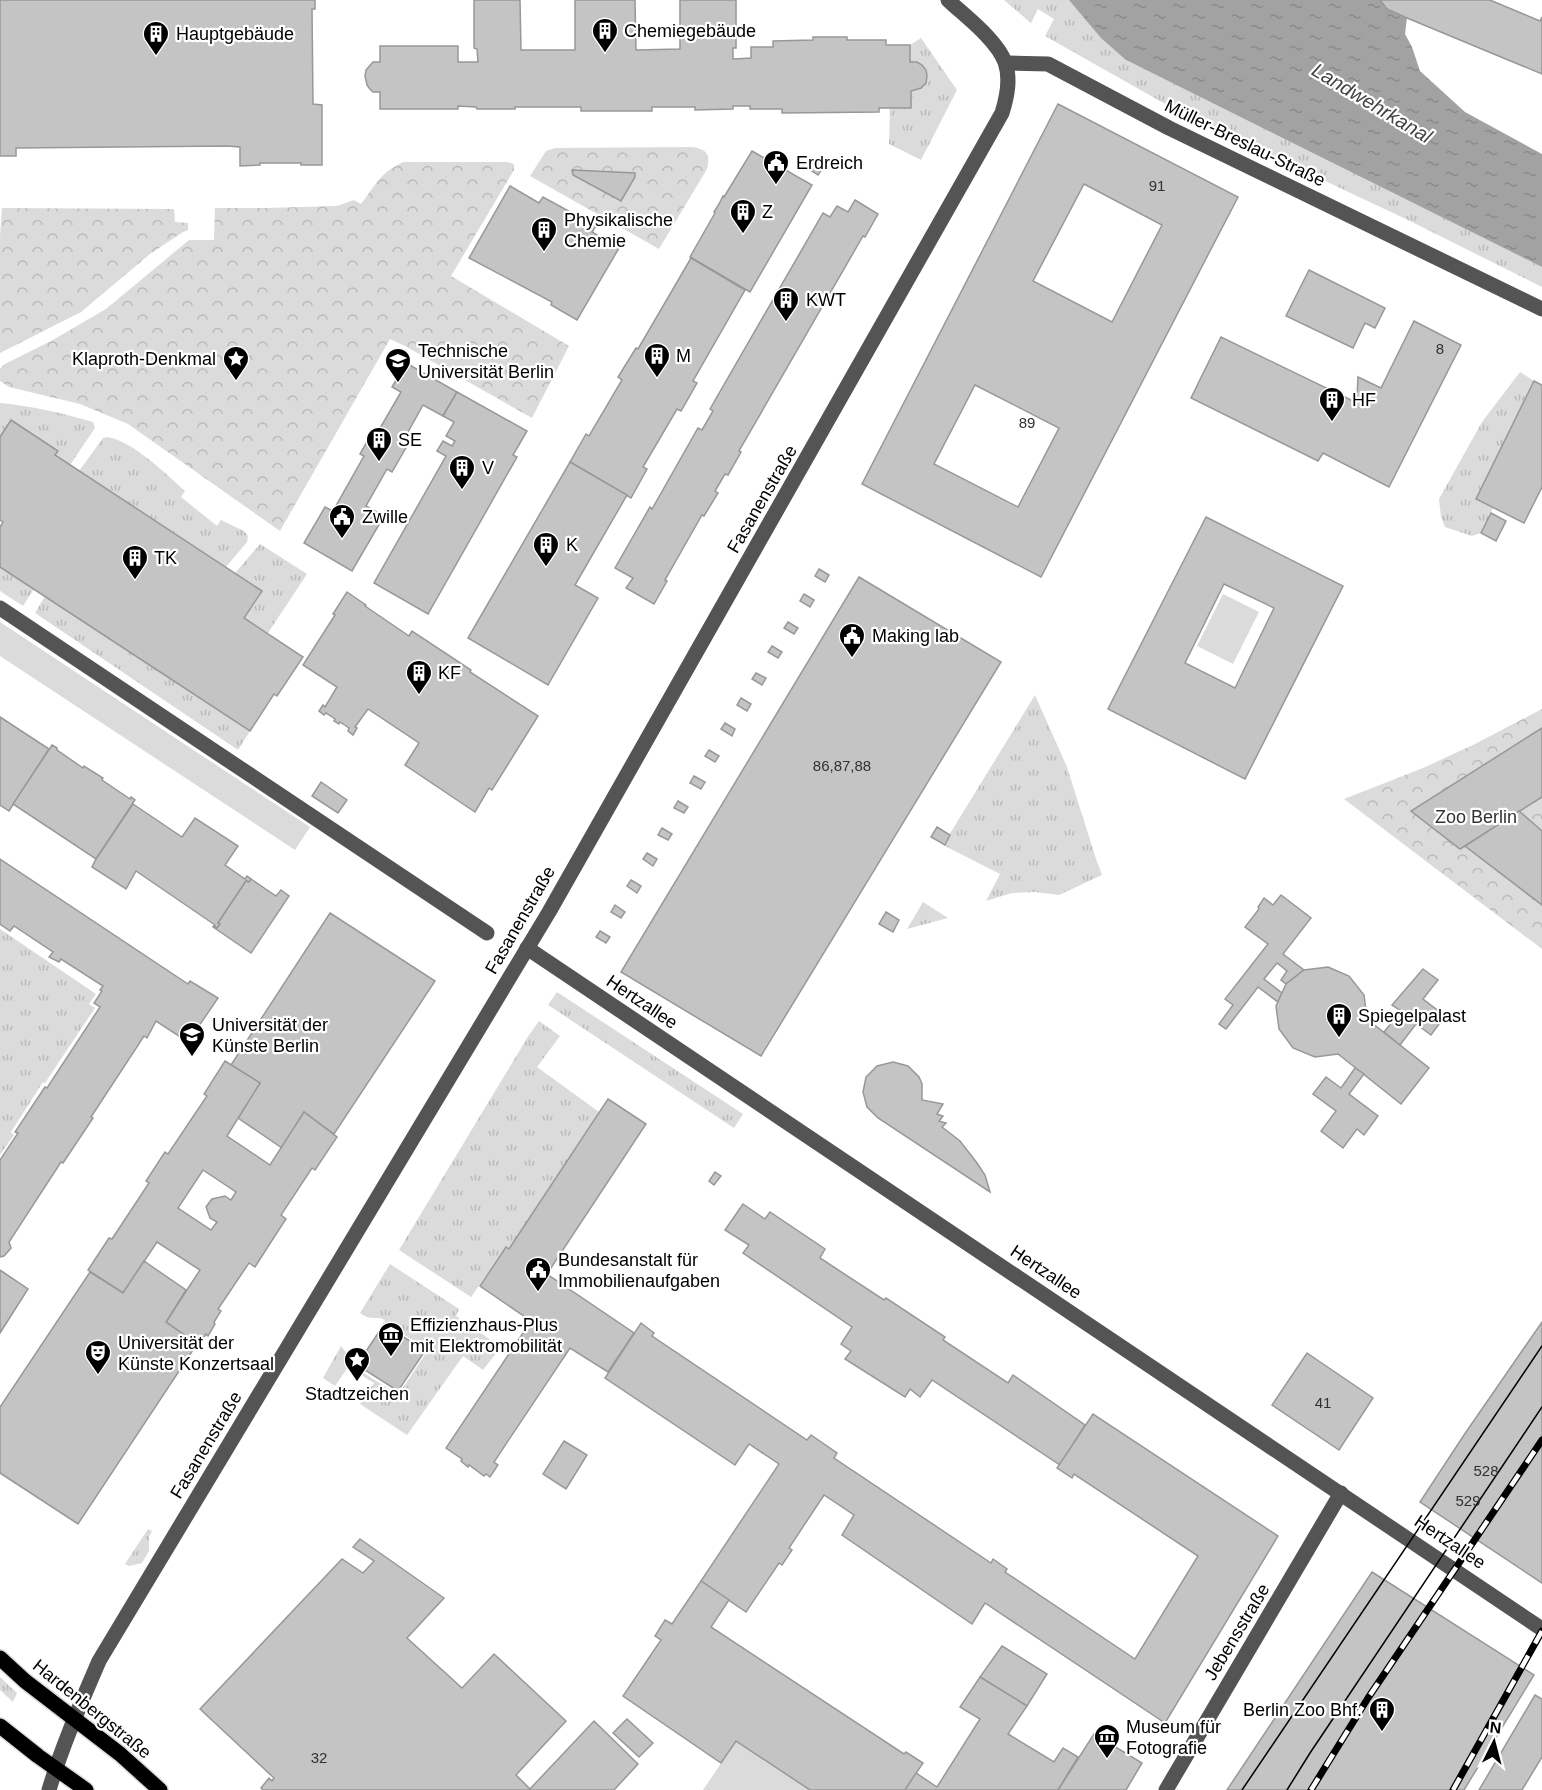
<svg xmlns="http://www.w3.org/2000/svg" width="1542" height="1790" font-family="Helvetica,sans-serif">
  <defs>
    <pattern id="grass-tufts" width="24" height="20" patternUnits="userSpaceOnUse" patternTransform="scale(1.5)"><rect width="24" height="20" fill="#dbdbdb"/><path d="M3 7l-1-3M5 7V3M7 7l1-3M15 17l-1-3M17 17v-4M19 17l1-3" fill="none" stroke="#bababa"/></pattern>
    <pattern id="park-crowns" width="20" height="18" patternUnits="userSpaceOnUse" patternTransform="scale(1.5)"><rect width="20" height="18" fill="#dbdbdb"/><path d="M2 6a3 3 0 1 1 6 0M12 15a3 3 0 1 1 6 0" fill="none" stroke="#bababa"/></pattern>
    <pattern id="water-ripples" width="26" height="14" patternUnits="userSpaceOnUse" patternTransform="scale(1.5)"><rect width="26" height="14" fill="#a2a2a2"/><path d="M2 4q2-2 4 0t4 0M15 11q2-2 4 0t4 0" fill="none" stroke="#8a8a8a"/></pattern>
  </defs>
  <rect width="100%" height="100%" fill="#fff"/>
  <g fill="url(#grass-tufts)">
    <polygon points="1004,0 1069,0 1126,60 1542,267 1542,287 1410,221 1183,114 1045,36 1054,19 1038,9 1031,23"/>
    <polygon points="921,38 957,90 921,160 889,144 890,108 911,91 921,88 926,83 927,76 926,70 917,62 910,62 910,45"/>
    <polygon points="1520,372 1534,381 1476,499 1493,508 1481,533 1472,536 1445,527 1441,517 1439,499 1482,422"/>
    <path d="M0,403C32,406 62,413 93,422L95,428L70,465L11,421L0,437Z"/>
    <path d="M107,437C133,441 166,474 185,491L181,497L217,526L221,520L244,531L248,536L247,542L226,567L79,471L103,438Z"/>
    <polygon points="260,544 307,574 268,633 244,618 262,591 235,573"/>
    <polygon points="0,567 34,589 23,606 0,591"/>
    <polygon points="45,596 250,731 238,750 35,613"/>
    <polygon points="1035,695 1067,767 1096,859 1102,875 1059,895 1035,892 1012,893 986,901 1000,874 943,845"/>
    <polygon points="923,902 948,918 907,929"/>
    <polygon points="0,929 96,994 89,1004 95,1008 45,1083 43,1082 11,1132 14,1135 0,1155"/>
    <polygon points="557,992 743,1114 734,1128 548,1005"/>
    <polygon points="539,1021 560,1036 537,1067 599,1112 509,1249 506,1247 471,1297 399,1250 529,1035"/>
    <path d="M390,1264L459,1309L456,1316L501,1347L483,1370L463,1356L407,1435L360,1404L374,1383L348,1367L335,1386L323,1378L341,1346L348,1355L347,1362L398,1395L428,1350L384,1322L385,1320C376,1315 372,1322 360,1313Z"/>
    <polygon points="148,1529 152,1531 149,1537 149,1551 142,1563 129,1566 125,1564"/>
    <polygon points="0,1677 17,1693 13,1702 0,1690"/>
  </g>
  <g fill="url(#park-crowns)">
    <path d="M693,147C708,150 710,155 707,169L659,249L530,176L546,151L555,148Z"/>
    <path d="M404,162H507L514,164V170L451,276L569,346L532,418L405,346L390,339L280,531L128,424L80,404L9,387L0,381V369L3,365L51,341L106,309L189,240H214L215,208H265L337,206L354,200L361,204C375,186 381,171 404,162Z"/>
    <polygon points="2,208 174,209 175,222 188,223 188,230 183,232 150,254 81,312 0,353 0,236"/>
    <polygon points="1542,709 1542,949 1344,799 1423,768 1475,744"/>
  </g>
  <g fill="#dbdbdb">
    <polygon points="1223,594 1259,612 1233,664 1197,646"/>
    <polygon points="0,622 310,827 295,850 0,656"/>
    <polygon points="736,1741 810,1790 703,1790"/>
  </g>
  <polygon fill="url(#water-ripples)" points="1069,0 1380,0 1387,9 1407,18 1405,34 1412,47 1420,71 1465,112 1542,154 1542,267 1126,60 1101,38"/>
  <g fill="#c4c4c4" stroke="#989898" stroke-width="1.5" fill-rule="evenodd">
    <polygon points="0,0 315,0 315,9 312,9 313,104 322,105 322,165 301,165 301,163 260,163 260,165 240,166 240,147 227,146 16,148 16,156 0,156"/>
    <polygon points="474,0 520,0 521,50 575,50 575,0 635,0 636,50 680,49 680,0 736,0 736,48 733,48 733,59 751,58 751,47 773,47 773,41 813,40 813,37 847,37 847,40 886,40 886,45 910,45 910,62 917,62 922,65 926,70 927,76 926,83 921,88 911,91 911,108 879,108 879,112 782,113 782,109 750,109 750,106 733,106 733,109 695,110 695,107 652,107 652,111 581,111 581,107 515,107 515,109 477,109 476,107 458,106 458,109 380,109 380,92 373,92 369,88 367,85 365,76 366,70 373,62 380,62 380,46 458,46 458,62 478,62 477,49 474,48"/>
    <polygon points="1380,0 1490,0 1540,21 1542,17 1542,74 1407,18 1387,9"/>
    <path d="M1058,104L1238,197L1041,577L862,484ZM1084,184L1162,225L1112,322L1033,281ZM975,385L1059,428L1018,507L934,464Z"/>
    <polygon points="752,151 812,185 750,292 690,257 715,213 714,212 719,204 723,196 724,197"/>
    <polygon points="804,155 824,166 818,175 799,163"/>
    <polygon points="572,170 635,173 635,177 621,201 573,175"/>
    <polygon points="510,186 539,203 543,197 596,226 592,232 619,248 577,320 551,305 552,302 469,258"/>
    <polygon points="855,200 878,214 865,237 863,236 739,451 741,452 728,475 725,474 715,491 718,493 704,516 702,515 665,580 667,581 654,604 626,588 633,578 615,568 650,507 652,509 698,428 702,430 713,411 710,409 823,213 830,217 837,206 848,212"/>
    <polygon points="691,258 745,290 693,381 697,383 681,411 677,409 643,467 647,469 631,498 570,462 586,434 589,436 622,380 618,377 636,348 638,349"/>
    <polygon points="1309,270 1385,308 1375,328 1365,323 1353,348 1286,316"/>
    <polygon points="1414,321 1461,345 1389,487 1323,453 1318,461 1191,398 1221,337 1355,402 1357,397 1358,377 1381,388"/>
    <polygon points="406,363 457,392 443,416 423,405 402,443 407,446 392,472 387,469 366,506 384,516 352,571 304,543 325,507 333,511 364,456 360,454 375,428 379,430 401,392 392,387"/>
    <polygon points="1534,381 1542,385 1542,487 1524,523 1476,499"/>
    <polygon points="457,392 527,431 513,455 517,457 428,614 374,583 446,456 437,451 443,441 452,446 455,441 446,436 454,422 443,416"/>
    <polygon points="11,420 58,451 55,455 262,591 244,618 303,657 277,696 274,694 250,731 0,567 0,527 3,522 0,520 0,437"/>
    <polygon points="570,462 627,495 575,585 598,598 548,685 468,638"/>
    <polygon points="1491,513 1506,521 1496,541 1481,533"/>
    <path d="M1206,517L1343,586L1245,779L1108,709ZM1224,584L1274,608L1235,688L1185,663Z"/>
    <polygon points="819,569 829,575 825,582 815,576"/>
    <polygon points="859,577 1001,662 761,1056 621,972"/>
    <polygon points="347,592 366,605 365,606 409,636 412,631 471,670 470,672 538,716 492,790 489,788 475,812 405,765 419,743 368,709 355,727 357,728 353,735 348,731 349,728 340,722 339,724 334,721 335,719 326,713 324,715 319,711 323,705 325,707 337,687 303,665 335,615 333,614"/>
    <polygon points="804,594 814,600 810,607 800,601"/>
    <polygon points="788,622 798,628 794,634 784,628"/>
    <polygon points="772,646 782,652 778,658 768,652"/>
    <polygon points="756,673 766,678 762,685 752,679"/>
    <polygon points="741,698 751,704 747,711 737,705"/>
    <polygon points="0,717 49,749 9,811 0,805"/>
    <polygon points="725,723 735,729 732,736 721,729"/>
    <polygon points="1542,728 1542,797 1465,846 1460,849 1411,811"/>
    <polygon points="52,745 57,748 57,750 83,768 84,766 103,778 102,780 130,799 131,797 135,800 96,859 13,804"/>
    <polygon points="709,750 719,756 715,762 705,756"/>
    <polygon points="694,776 705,782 701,789 690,783"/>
    <polygon points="321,782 347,800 338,813 312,796"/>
    <polygon points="678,801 688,807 684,813 674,808"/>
    <polygon points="133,804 182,837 195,818 238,846 225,865 245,879 247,876 251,879 249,882 246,881 218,923 220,924 217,928 214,926 215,925 136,871 126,889 92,867 96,859"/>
    <polygon points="1519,811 1542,831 1542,905 1465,846"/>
    <polygon points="937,827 950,835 945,845 931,837"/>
    <polygon points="662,828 672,834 668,840 658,835"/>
    <polygon points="647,853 657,859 653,866 643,859"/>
    <polygon points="0,859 188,984 190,981 218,998 188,1042 156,1021 147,1038 144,1036 91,1117 93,1118 63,1163 61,1162 9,1242 11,1248 4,1256 0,1257 0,1160 18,1133 15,1132 45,1087 47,1088 100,1007 94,1003 102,991 100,990 103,986 61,959 59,962 49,957 53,952 14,926 10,931 0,924"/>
    <polygon points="251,879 276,896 281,890 289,896 251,953 213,927 214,926 217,928 220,924 218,923 246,881 249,882"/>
    <polygon points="631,880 641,886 637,893 627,886"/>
    <polygon points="1281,895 1311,918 1283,954 1304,970 1286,984 1281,980 1287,971 1277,963 1264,979 1282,993 1278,1002 1258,987 1226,1029 1219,1024 1233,1005 1225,999 1268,944 1245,927 1259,909 1258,907 1264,898 1273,905"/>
    <polygon points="615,905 625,912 621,918 611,912"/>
    <polygon points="886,912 899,920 893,932 879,924"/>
    <polygon points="330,913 435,981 334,1134 304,1112 282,1148 238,1118 260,1083 231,1065"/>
    <polygon points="600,931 610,937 606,943 596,937"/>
    <polygon points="1328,967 1349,976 1364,995 1367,1019 1429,1068 1401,1104 1338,1054 1315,1057 1293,1048 1279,1029 1276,1006 1286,984 1304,970"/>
    <polygon points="1423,969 1438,980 1423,999 1445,1016 1431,1035 1416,1024 1400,1045 1384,1032 1401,1011 1392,1005"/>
    <path d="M225,1061L260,1083L227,1136L270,1165L304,1112L337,1137L315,1170L312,1168L281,1215L286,1219L269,1245L255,1267L249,1263L218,1309L221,1311L214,1322L215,1324L208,1336L206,1334L199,1345L166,1322L200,1270L157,1242L123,1293L88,1270L109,1238L112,1239L149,1183L146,1181L165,1152L168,1154L207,1096L204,1094ZM203,1170L236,1192L231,1200L225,1196L212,1199L206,1207L210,1218L217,1222L211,1230L178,1208Z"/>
    <polygon points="893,1062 908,1066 919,1077 922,1084 922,1100 943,1104 937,1114 943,1116 939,1121 946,1123 942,1127 960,1141 977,1163 985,1175 990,1192 878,1118 867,1107 863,1092 866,1077 877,1066"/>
    <polygon points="1355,1068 1364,1074 1349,1094 1378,1116 1364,1135 1357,1129 1343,1148 1321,1131 1336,1111 1313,1094 1326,1077 1341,1088"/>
    <polygon points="608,1099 646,1124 547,1274 634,1333 608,1372 570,1348 494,1462 498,1465 490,1477 486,1474 484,1476 469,1465 468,1467 461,1461 462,1459 446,1448 531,1321 480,1286 506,1247 509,1249"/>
    <polygon points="715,1172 721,1176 714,1185 709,1181"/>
    <polygon points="743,1204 765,1219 770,1212 825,1249 820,1258 884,1300 886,1298 945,1337 943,1340 1008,1383 1013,1375 1085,1425 1060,1465 932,1380 920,1397 910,1389 905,1397 845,1359 851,1351 841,1344 852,1327 743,1253 749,1245 725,1230"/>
    <polygon points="144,1261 186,1290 166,1322 197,1344 78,1524 0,1473 0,1407 90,1272 123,1293"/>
    <polygon points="0,1270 28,1289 0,1333"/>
    <polygon points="1542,1322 1542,1583 1420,1502 1464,1435"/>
    <polygon points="641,1323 654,1333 652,1336 807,1440 811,1435 837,1453 834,1458 991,1563 993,1559 1007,1569 1005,1572 1135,1659 1198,1556 1074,1474 1072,1478 1057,1468 1093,1414 1278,1536 1165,1723 985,1603 972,1624 842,1535 854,1515 824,1495 789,1548 792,1550 782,1565 779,1563 746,1612 701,1581 779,1464 749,1444 735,1465 605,1378"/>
    <polygon points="384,1324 425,1351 398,1391 357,1365"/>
    <polygon points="1307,1353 1373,1398 1339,1450 1272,1405"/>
    <polygon points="564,1441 587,1455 566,1489 543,1474"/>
    <polygon points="360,1539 444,1598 407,1638 462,1688 494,1654 566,1721 516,1775 530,1789 529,1790 263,1790 261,1788 269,1778 272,1781 274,1778 200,1709 342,1559 363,1573 374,1561 353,1547"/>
    <polygon points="1372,1572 1534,1675 1464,1790 1227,1790"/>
    <polygon points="701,1581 729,1600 711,1627 904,1754 906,1752 923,1763 905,1790 810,1790 736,1741 721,1763 623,1696 661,1640 655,1636 665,1620 672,1624"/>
    <polygon points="1002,1646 1047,1674 1027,1706 980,1677"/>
    <polygon points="980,1677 1027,1706 1008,1734 1054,1762 1063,1748 1078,1757 1058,1790 905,1790 916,1773 937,1787 980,1719 960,1707"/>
    <polygon points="1535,1695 1542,1699 1542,1757 1522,1790 1479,1790"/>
    <polygon points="627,1719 653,1743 639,1757 613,1733"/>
    <polygon points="594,1721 638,1764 614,1790 529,1790"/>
    <polygon points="1094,1734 1142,1763 1126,1790 1058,1790"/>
  </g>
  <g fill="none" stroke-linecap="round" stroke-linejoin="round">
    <defs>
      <g id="major">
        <polyline points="0,1658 25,1681 120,1754 160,1790"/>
        <polyline points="0,1726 38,1756 86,1790"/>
      </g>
    </defs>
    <use href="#major" stroke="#dbdbdb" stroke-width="18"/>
    <g stroke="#545454" stroke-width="15">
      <polyline points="1006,63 1048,64 1169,128 1542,309"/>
      <polyline points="0,608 487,933"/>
      <polyline points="527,948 1542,1629"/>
      <path d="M49,1790C62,1746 81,1703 99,1661L549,912L1002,113C1007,97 1011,79 1005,62C996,39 966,17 948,0"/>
      <polyline points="1166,1790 1341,1493"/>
    </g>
    <use href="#major" stroke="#000" stroke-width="15"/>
    <g stroke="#000" stroke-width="1.5">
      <polyline points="1242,1790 1542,1346"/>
      <polyline points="1287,1790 1310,1753 1542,1407"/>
    </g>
    <defs>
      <g id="rail">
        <polyline points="1311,1790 1368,1698 1542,1440"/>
        <polyline points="1453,1790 1542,1631"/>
      </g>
    </defs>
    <use href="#rail" stroke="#000" stroke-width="7"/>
    <use href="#rail" stroke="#fff" stroke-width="4.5" stroke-dasharray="14" stroke-linecap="butt"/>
  </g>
  <defs>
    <symbol id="building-pin" viewBox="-11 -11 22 30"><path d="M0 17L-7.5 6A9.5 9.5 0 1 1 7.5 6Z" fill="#000" stroke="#fff"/><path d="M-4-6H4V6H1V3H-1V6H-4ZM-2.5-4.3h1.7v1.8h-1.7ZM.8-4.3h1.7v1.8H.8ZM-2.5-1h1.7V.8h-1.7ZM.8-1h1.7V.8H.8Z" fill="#fff"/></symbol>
    <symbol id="civic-pin" viewBox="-11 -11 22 30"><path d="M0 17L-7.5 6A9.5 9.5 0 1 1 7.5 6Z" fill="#000" stroke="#fff"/><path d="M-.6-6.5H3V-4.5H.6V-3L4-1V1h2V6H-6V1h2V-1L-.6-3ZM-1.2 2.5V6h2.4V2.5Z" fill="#fff"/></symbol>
    <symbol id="sight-pin" viewBox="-11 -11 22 30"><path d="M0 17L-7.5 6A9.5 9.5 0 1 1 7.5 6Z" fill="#000" stroke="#fff"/><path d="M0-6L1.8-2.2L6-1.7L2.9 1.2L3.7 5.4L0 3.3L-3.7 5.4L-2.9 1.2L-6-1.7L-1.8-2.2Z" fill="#fff"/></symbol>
    <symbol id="university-pin" viewBox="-11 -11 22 30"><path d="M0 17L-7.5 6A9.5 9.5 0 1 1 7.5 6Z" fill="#000" stroke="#fff"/><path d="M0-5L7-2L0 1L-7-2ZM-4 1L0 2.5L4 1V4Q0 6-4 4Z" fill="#fff"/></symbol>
    <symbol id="museum-pin" viewBox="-11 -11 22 30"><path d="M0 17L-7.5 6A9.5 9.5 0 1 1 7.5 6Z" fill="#000" stroke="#fff"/><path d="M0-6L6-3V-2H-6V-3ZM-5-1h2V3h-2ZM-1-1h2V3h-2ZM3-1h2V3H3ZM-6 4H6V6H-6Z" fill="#fff"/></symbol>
    <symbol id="theatre-pin" viewBox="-11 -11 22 30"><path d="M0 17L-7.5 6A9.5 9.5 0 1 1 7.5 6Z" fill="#000" stroke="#fff"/><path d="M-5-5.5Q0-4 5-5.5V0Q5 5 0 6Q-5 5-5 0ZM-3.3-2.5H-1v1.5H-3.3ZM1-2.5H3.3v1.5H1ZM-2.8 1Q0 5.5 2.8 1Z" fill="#fff"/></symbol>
  </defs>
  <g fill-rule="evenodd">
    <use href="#building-pin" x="590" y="16" width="30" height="40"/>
    <use href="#building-pin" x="141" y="19" width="30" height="40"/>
    <use href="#civic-pin" x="761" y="148" width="30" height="40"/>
    <use href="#building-pin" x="728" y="197" width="30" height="40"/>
    <use href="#building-pin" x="529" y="215" width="30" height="40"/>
    <use href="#building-pin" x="771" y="285" width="30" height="40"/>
    <use href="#building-pin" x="642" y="341" width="30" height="40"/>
    <use href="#sight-pin" x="221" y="344" width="30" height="40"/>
    <use href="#university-pin" x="383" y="346" width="30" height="40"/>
    <use href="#building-pin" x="1317" y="385" width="30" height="40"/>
    <use href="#building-pin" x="364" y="425" width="30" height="40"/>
    <use href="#building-pin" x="447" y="453" width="30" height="40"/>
    <use href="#civic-pin" x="327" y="502" width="30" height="40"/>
    <use href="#building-pin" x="531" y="530" width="30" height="40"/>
    <use href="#building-pin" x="120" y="543" width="30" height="40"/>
    <use href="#civic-pin" x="837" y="621" width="30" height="40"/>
    <use href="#building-pin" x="404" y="658" width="30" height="40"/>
    <use href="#building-pin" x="1324" y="1001" width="30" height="40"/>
    <use href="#university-pin" x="177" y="1020" width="30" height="40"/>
    <use href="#civic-pin" x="523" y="1255" width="30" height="40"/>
    <use href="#museum-pin" x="376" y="1320" width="30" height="40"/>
    <use href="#theatre-pin" x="83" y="1338" width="30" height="40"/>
    <use href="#sight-pin" x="342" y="1345" width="30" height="40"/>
    <use href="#building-pin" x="1367" y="1695" width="30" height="40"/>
    <use href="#museum-pin" x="1092" y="1722" width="30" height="40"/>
  </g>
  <g text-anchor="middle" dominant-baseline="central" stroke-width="4.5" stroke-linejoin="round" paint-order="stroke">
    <g font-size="15" fill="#313131">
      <text x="1157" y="185">91</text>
      <text x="1440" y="348">8</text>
      <text x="1027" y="422">89</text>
      <text x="842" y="765">86,87,88</text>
      <text x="1323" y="1402">41</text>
      <text x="1486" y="1470">528</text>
      <text x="1468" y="1500">529</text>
      <text x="319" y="1757">32</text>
    </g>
    <g font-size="18" fill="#000" stroke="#fff" text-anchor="start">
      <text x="624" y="31">Chemiegebäude</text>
      <text x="176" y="34">Hauptgebäude</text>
      <text x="796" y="163">Erdreich</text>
      <text x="762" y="212">Z</text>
      <text x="564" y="220">Physikalische<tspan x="564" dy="21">Chemie</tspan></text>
      <text x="806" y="300">KWT</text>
      <text x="418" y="351">Technische<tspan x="418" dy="21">Universität Berlin</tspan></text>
      <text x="676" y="356">M</text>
      <text x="216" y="359" text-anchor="end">Klaproth-Denkmal</text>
      <text x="1352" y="400">HF</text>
      <text x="398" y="440">SE</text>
      <text x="482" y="468">V</text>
      <text x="362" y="517">Zwille</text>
      <text x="566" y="545">K</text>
      <text x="154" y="558">TK</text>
      <text x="872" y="636">Making lab</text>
      <text x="438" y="673">KF</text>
      <text x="1358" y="1016">Spiegelpalast</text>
      <text x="212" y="1025">Universität der<tspan x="212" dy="21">Künste Berlin</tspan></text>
      <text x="558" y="1260">Bundesanstalt für<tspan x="558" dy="21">Immobilienaufgaben</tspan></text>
      <text x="410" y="1325">Effizienzhaus-Plus<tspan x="410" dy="21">mit Elektromobilität</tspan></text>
      <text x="118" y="1343">Universität der<tspan x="118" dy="21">Künste Konzertsaal</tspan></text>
      <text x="357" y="1394" text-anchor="middle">Stadtzeichen</text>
      <text x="1362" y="1710" text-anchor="end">Berlin Zoo Bhf.</text>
      <text x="1126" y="1727">Museum für<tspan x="1126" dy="21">Fotografie</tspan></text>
    </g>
    <g font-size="18" fill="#000" stroke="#fff">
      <text transform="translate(1245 143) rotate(26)">Müller-Breslau-Straße</text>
      <text transform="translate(762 499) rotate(-60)">Fasanenstraße</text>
      <text transform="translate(520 920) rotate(-60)">Fasanenstraße</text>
      <text transform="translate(642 1002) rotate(34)">Hertzallee</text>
      <text transform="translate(1046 1272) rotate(34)">Hertzallee</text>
      <text transform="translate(206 1445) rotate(-59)">Fasanenstraße</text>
      <text transform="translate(1450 1542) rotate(34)">Hertzallee</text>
      <text transform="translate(1237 1632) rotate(-59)">Jebensstraße</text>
      <text transform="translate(92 1709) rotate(39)">Hardenbergstraße</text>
    </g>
    <g font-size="18" fill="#323232" stroke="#fff">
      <text x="1476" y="817">Zoo Berlin</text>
    </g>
    <g font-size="20" font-style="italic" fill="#434343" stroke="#fff">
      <text transform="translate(1372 103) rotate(31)">Landwehrkanal</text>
    </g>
  </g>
  <g transform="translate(1494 1742) rotate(6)" stroke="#ffffff" stroke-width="4.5" paint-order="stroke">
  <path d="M0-4.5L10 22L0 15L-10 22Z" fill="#000000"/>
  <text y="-9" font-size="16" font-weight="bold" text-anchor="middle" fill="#000000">N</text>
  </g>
</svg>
